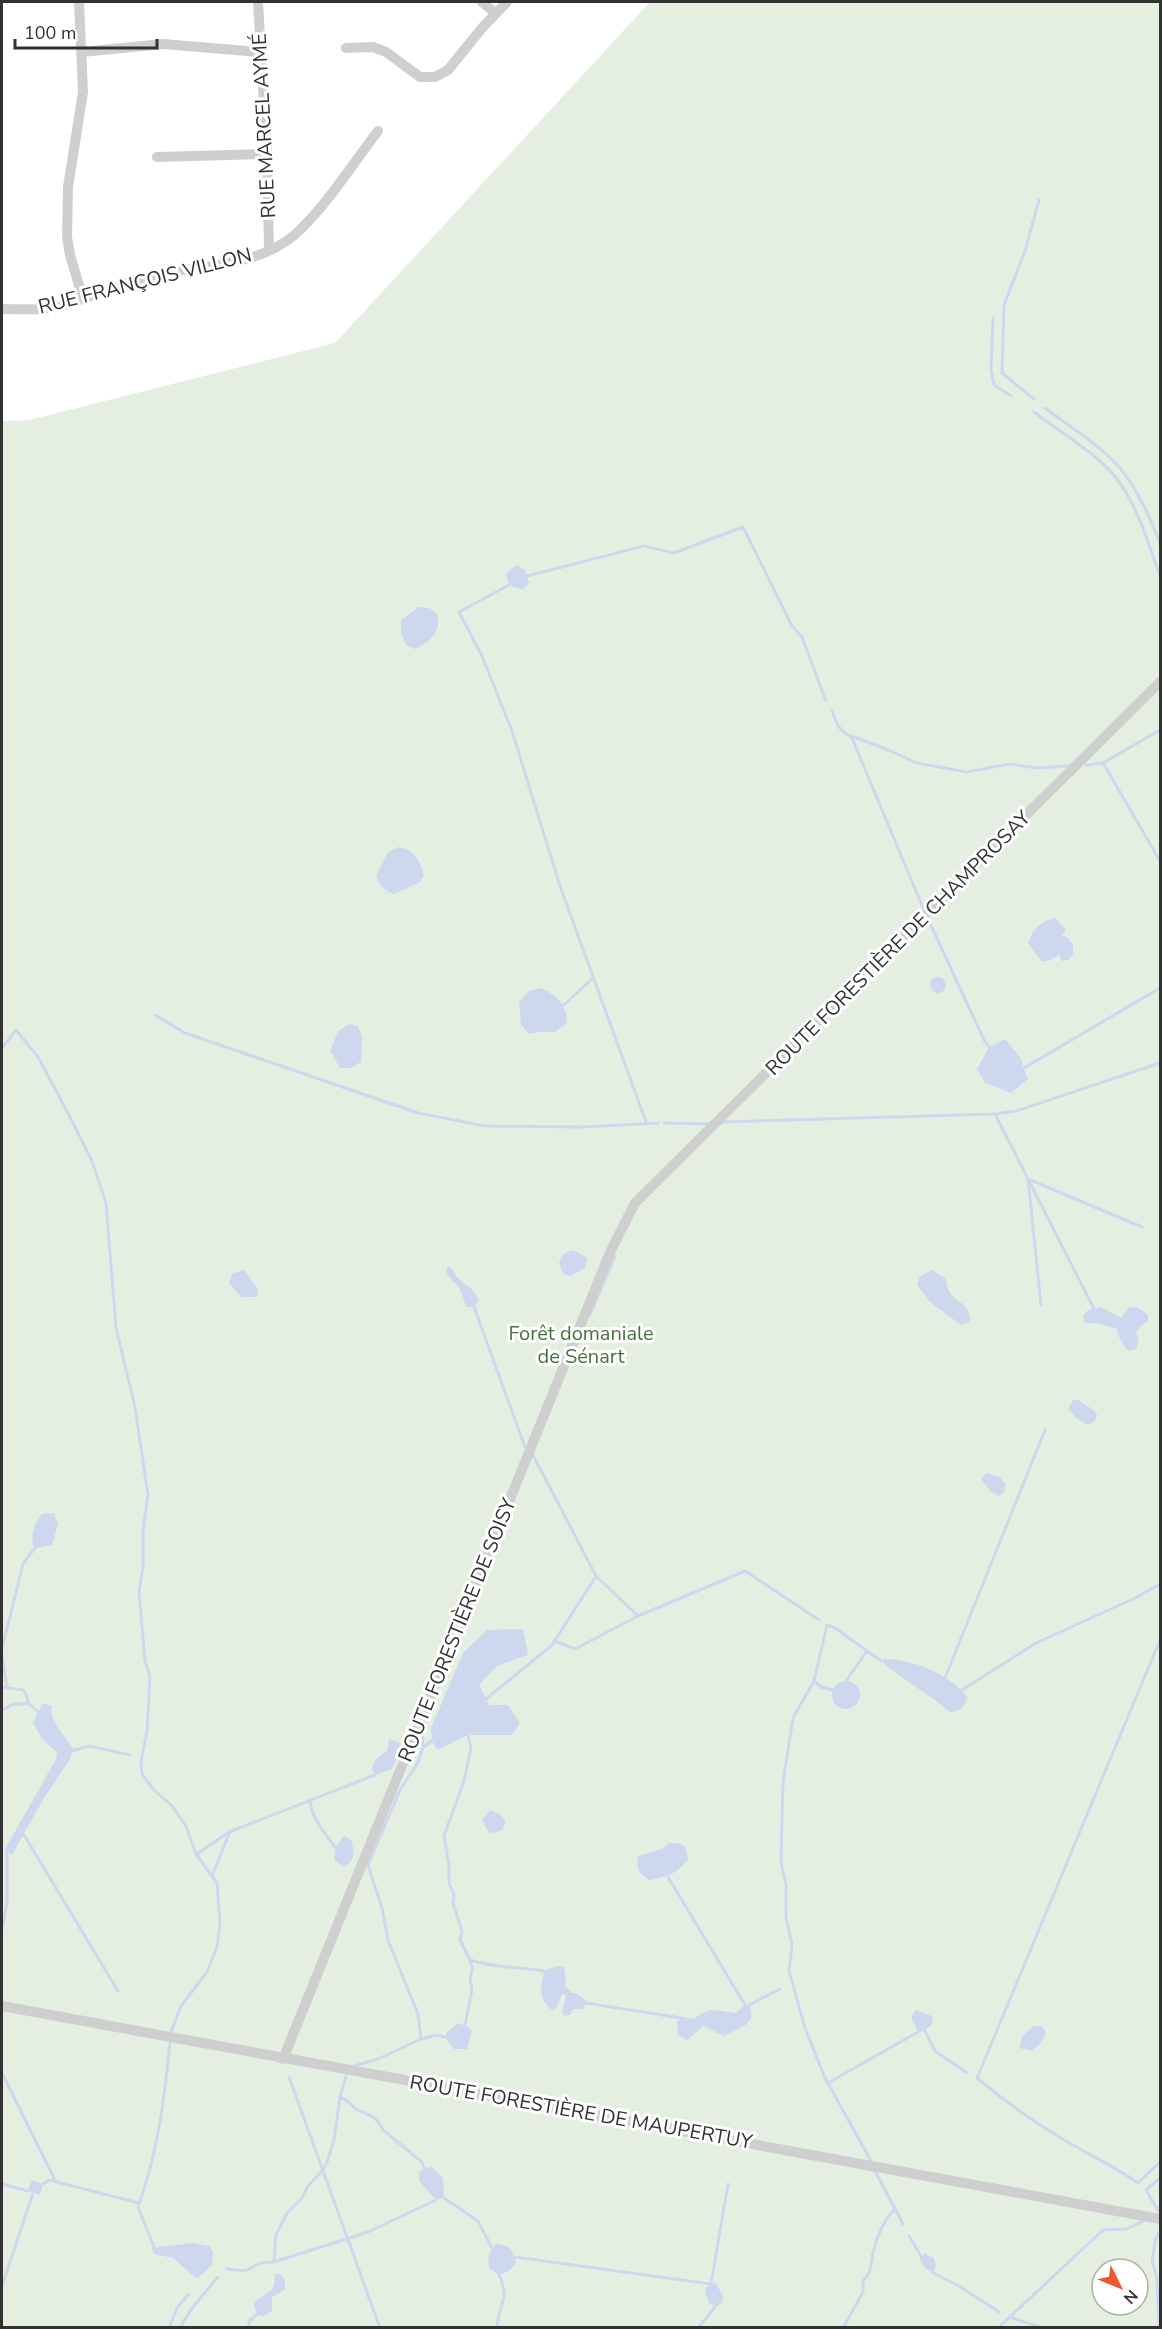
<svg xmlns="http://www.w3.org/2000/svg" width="1162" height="2329" font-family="'Nunito Sans',sans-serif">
  <rect width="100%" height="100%" fill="#fff"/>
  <path fill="#e5efe1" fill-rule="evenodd" d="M650,2H1160V2327H2V421L29,420L335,343ZM1102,2269H1138V2305H1102Z"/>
  <g fill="#cdd8ef">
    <polygon points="516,565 525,570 529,583 523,590 509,585 506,574"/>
    <path d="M419,607L429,608L437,613C442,632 430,642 415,649L405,644L401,633V620Z"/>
    <path d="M399,847C416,851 419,859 424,876L419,883L394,894C384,891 379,886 376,875L388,852Z"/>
    <path d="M1055,918L1066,930L1062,936L1067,937L1073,945V954L1069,960L1062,961L1059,955L1051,960L1042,962L1028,943C1033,929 1040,921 1055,918Z"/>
    <circle cx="938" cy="985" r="8"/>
    <path d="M541,988C557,995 567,1005 567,1023L555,1032H540L529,1034L521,1025L519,1002L529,991Z"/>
    <polygon points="349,1024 358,1026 362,1037 361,1062 351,1068 340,1068 330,1051 338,1031"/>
    <polygon points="1005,1039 1020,1057 1028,1079 1011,1093 984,1082 977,1069 989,1047"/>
    <polygon points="573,1250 588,1258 585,1268 571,1276 563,1274 559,1263 564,1253"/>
    <path d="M448,1266C454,1270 454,1273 458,1278C468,1288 473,1286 479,1301L474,1307H467C463,1301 462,1292 459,1288C454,1281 450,1281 446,1271Z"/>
    <polygon points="244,1270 258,1289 257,1297 241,1297 229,1283 232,1274"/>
    <path d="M932,1270L946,1279C949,1308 970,1296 970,1321L961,1325L930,1302L917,1285L920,1276Z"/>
    <polygon points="1101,1307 1121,1318 1128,1308 1137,1307 1148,1315 1148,1321 1142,1325 1136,1333 1139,1341 1136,1349 1129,1351 1126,1349 1119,1337 1117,1329 1096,1323 1084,1323 1083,1316 1088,1310"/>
    <path d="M1073,1400H1079C1085,1406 1092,1407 1097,1414L1095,1421L1089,1425L1077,1419L1068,1409Z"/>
    <polygon points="987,1473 1000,1477 1006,1484 1004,1492 999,1496 991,1492 981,1479"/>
    <path d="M54,1513L58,1524L52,1545L34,1549C30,1535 33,1525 42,1514Z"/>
    <polygon points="523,1629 528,1655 497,1666 479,1685 489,1705 508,1705 520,1723 512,1735 468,1735 437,1750 432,1741 431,1728 463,1653 487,1630"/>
    <path d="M885,1659C914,1659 951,1675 968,1698L961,1709L951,1713C929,1694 903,1680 881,1661Z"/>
    <circle cx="846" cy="1695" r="14"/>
    <path d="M43,1703L52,1706C49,1721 65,1736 73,1748L70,1759L44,1798L12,1855L4,1851L56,1759L57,1752L42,1739L33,1723Z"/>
    <polygon points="389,1739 399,1742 401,1750 392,1769 375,1775 372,1769 374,1761 387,1751"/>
    <polygon points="490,1810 500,1814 506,1822 501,1831 489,1833 482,1820"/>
    <path d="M344,1836L351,1840C355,1852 355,1861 344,1867L335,1861C333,1851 337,1843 344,1836Z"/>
    <path d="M669,1843H679L685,1846L688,1859C677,1874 667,1877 649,1880L639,1872L637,1864L638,1856L662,1849Z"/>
    <path d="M557,1966L564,1967L566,1979L565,1986L572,1993H576L587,2001L583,2009H573L570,2015L564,2016L562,2012L566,1995L562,1994L557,2007L552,2010C537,1997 541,1989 544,1971Z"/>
    <path d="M745,2005H749C759,2025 738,2028 724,2036L703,2026L687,2040L678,2035L677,2021L683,2017L694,2019C710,2005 719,2012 736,2013Z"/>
    <polygon points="916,2010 932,2016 933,2023 925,2031 918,2032 911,2017"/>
    <polygon points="458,2023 468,2027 472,2031 467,2049 454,2049 446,2039 446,2033"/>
    <polygon points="1034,2026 1042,2026 1046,2033 1041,2043 1031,2051 1020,2048 1022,2036"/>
    <polygon points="432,2167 443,2178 444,2198 436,2200 419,2181 419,2172 424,2168"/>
    <polygon points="31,2180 43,2184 40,2195 28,2191"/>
    <polygon points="193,2243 209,2246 213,2251 212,2265 197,2279 173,2258 154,2254 151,2248"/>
    <path d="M496,2244C510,2245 513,2249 516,2263L509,2271L499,2275L489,2268C488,2258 488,2251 496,2244Z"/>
    <polygon points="925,2253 934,2258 936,2266 933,2273 925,2268 919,2258"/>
    <path d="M275,2274H280L285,2281V2290L272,2297V2311L262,2317L256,2312L254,2303C259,2296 273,2293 274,2285C275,2281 274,2278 275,2274Z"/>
    <polygon points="716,2283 723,2296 722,2303 715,2307 709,2303 705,2292 706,2287"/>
  </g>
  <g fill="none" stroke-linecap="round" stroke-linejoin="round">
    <g stroke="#cdd8ef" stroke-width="3">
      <polyline points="993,318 991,370 994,385 1011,396"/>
      <polyline points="1034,399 1002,373 1004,305 1025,251 1039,200"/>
      <path d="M1045,408C1071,428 1104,447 1124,473C1140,495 1150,518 1160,543"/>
      <path d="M1034,412C1060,432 1098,454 1117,479C1138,507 1148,543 1160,576"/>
      <polyline points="527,576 644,546 674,553 743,527 792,626 802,637 826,701"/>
      <polyline points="509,585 459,612 482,656 512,731 560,886 646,1122"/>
      <polyline points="832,711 838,726 846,734 886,749 917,763 966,772 1010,764 1037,768 1068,766"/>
      <polyline points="852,738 923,908"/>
      <polyline points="1103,763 1160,861"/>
      <polyline points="1086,765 1103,763 1160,730"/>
      <polyline points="928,919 984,1040 989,1047"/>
      <polyline points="564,1005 593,978"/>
      <polyline points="155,1015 185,1033 418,1113 485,1126 582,1127 658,1123"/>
      <polyline points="2,1048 16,1030 38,1057 71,1119 92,1161 106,1203 116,1328 135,1407 148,1495 143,1531 143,1568 139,1592 145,1661 150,1676 147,1731 141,1762 142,1774 153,1789 172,1806 186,1826 196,1854 217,1883 220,1924 217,1947 207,1972 181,2006 171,2032"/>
      <polyline points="1024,1068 1160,988"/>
      <polyline points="995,1114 1094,1309"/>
      <polyline points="721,1122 995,1114 1016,1111 1160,1063"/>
      <polyline points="664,1123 707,1124"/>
      <polyline points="1041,1305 1028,1179 1142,1227"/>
      <polyline points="474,1307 525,1447"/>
      <polyline points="590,1315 615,1256"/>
      <polyline points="533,1455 596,1576 638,1616 745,1571 819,1620"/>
      <path d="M1160,1640L977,2078C1007,2103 1039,2126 1073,2145C1095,2158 1117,2168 1138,2183L1160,2162"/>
      <polyline points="555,1641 575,1649 638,1616"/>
      <polyline points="2,1649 23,1564 34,1549"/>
      <polyline points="2,1656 7,1687"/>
      <polyline points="945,1678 1045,1430"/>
      <polyline points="814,1681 821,1687 833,1690"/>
      <polyline points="846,1681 867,1651"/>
      <polyline points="2,1687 23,1690 27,1696 28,1703"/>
      <polyline points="962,1690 1036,1643 1135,1598 1160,1584"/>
      <polyline points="485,1700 552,1645 596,1576"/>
      <polyline points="2,1710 12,1705 28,1703 38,1712"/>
      <polyline points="423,1747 422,1731 433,1702"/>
      <polyline points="72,1751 90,1746 130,1755"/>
      <path d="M310,1801C312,1819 325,1834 336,1848"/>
      <polyline points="24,1835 118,1991"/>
      <polyline points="197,1854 229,1832 375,1775"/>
      <polyline points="212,1876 229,1834"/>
      <polyline points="668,1877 745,2005"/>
      <polyline points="2,1930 7,1902 7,1854"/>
      <path d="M470,1960C494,1968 519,1967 544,1971"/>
      <polyline points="586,2003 681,2018"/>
      <polyline points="749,2005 780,1989"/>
      <polyline points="465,2026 472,1989 470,1979 472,1969 470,1960 460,1940 462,1931 453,1903 454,1895 449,1883 449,1866 444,1836 464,1781 471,1748 468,1735"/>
      <polyline points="925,2031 935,2051 966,2072"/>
      <polyline points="422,2039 436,2035 446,2037"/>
      <polyline points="354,2066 378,2059 421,2039 418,2014 388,1940 382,1908 368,1865 400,1790 417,1764 423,1748 434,1739"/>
      <polyline points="2,2073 56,2182"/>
      <polyline points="289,2077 380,2328"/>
      <polyline points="828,2083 918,2032"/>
      <path d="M340,2097C348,2100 350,2104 356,2109C369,2116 375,2114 383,2130L422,2162L424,2168"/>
      <polyline points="871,2161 825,2078 805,2028 789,1971 792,1945 786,1917 786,1886 781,1861 783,1782 793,1718 814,1681 827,1625 835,1628 881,1661"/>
      <polyline points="875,2171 903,2224"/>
      <polyline points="2,2184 28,2191"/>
      <polyline points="43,2184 49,2180 139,2203"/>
      <polyline points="444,2198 478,2221 492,2248"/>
      <polyline points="1159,2212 1146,2190 1160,2178"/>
      <polyline points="909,2236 921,2256"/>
      <path d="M154,2247L138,2207C158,2152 164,2101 170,2043"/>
      <polyline points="515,2257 711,2284 728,2184"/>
      <polyline points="274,2261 276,2235 287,2213 302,2198 308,2186 323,2170 327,2162 334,2140 340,2097 346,2076"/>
      <polyline points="227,2269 245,2271 260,2263 274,2262 368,2232 436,2200"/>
      <polyline points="933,2273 959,2286 999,2312"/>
      <polyline points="2,2286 33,2193"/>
      <polyline points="1009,2317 1043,2328"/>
      <polyline points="169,2328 177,2308 189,2294"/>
      <polyline points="180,2328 192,2308 218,2277"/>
      <polyline points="248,2328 250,2320 259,2313"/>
      <path d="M497,2328C498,2303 511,2301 499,2275"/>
      <polyline points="698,2328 715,2307"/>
      <path d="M843,2328L863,2292V2281C870,2274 871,2268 872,2259C874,2243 883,2220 895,2209"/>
      <polyline points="998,2328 1103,2230 1126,2229 1144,2221"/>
      <polyline points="1159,2328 1157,2278 1152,2260 1156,2238 1160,2231"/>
    </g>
    <g stroke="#cfcfcf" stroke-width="10">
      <polyline points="79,2 83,92 68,187 67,237 70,255 83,299"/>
      <polyline points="258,2 267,154 269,250"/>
      <polyline points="482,2 495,13"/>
      <polyline points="346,48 373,47 386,52 420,77 435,77 448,70 482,28 507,2"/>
      <polyline points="82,52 163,44 260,52"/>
      <polyline points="157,157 267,154"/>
      <path d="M2,309C21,309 42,311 61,306C90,298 118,284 148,277C194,265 247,269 288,240C319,217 354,162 378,131"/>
      <polyline points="2,2006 1160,2219"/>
      <polyline points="283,2059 611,1250 635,1203 1160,682"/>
    </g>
  </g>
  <g text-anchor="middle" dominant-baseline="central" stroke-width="6" stroke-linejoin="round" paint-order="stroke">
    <g font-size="20" fill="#323232" stroke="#fff">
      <text transform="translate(264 126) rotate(-93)">RUE MARCEL AYMÉ</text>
      <text transform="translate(145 281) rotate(-14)">RUE FRANÇOIS VILLON</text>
      <text transform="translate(898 943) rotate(-45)">ROUTE FORESTIÈRE DE CHAMPROSAY</text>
      <text transform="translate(457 1630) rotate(-68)">ROUTE FORESTIÈRE DE SOISY</text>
      <text transform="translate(581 2112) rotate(10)">ROUTE FORESTIÈRE DE MAUPERTUY</text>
    </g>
    <g font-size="20" fill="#47713d" stroke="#fff">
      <text x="581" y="1333">Forêt domaniale<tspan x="581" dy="23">de Sénart</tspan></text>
    </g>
  </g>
  <rect width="1162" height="2329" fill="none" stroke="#323232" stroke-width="6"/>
  <g transform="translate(1120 2287) rotate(133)"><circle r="28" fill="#ffffff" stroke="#adadad" stroke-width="1.5"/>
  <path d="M0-4.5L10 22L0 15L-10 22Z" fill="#ed5731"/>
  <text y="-9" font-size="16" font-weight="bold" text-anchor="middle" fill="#323232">N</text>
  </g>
  <path d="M15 39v9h142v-9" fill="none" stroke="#323232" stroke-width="3"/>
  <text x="24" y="39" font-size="18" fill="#323232" stroke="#ffffff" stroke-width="4.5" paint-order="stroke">100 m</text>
</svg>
